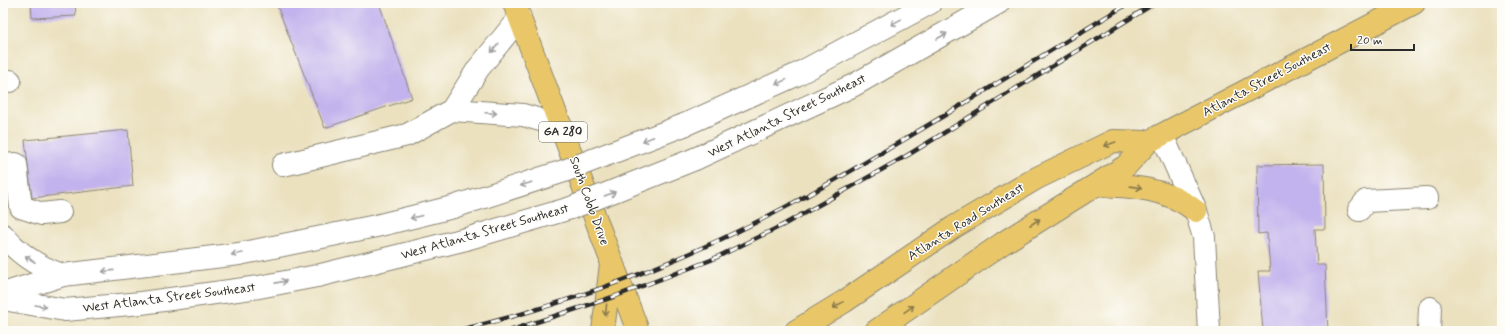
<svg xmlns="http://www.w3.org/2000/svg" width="1505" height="334" font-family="Mynerve,sans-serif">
  <rect width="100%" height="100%" fill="#fdfcf7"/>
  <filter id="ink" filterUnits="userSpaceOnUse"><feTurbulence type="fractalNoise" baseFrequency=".025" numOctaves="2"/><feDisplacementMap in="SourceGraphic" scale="8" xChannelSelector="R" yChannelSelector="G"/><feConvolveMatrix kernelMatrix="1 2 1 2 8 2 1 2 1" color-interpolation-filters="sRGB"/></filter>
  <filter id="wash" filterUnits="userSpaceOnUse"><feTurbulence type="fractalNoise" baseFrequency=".012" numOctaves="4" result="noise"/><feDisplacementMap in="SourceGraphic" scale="16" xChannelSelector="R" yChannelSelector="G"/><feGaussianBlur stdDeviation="0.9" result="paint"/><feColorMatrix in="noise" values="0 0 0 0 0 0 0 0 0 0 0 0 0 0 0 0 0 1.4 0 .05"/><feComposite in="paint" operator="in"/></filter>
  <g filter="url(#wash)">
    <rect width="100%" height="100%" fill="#ebe1bf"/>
    <g id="blocks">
      <g fill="#c2b2ed">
        <polygon points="31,3 75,3 76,16 32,18"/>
        <polygon points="276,3 379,3 412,98 325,128"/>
        <polygon points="128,130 133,186 32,198 25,140"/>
        <polygon points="1324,164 1325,229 1315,229 1317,265 1325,265 1328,331 1263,331 1258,271 1270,271 1267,233 1258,234 1257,165"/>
      </g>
    </g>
  </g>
  <g filter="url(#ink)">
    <use href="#blocks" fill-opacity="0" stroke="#8b8675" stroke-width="1"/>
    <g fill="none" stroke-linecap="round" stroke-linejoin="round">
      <defs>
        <g id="minor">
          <polyline points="3,81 10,81"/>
          <polyline points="452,110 523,115 561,126"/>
          <polyline points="684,125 796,75 930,3"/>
          <polyline points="1162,135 1196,211 1204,237 1209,331"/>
          <polyline points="695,159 854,85 998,3"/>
          <polyline points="3,165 16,164 21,207 42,214 60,212"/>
          <polyline points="283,165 407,135 452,110 478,69 520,17"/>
          <polyline points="1359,210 1366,201 1427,198"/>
          <path d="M3,235C19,254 40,268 63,275"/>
          <polyline points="3,294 63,275 239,254 376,226 453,207"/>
          <polyline points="3,299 65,310 141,303 259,287 317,276 466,239"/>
          <polyline points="1429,331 1430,308"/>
        </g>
        <g id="major">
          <polyline points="514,3 638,331"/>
          <path d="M1097,185C1132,186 1167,188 1196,211"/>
          <polyline points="603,331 611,264"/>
          <polyline points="796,331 845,301 954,227 1037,178 1113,141 1148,142"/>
          <polyline points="876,331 1003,243 1126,166 1148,142 1414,3"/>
        </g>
      </defs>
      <use href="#minor" stroke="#8b8675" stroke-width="24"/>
      <use href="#major" stroke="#8b8675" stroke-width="24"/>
      <polyline stroke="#8b8675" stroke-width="2.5" stroke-dasharray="1 3" stroke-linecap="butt" points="1019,6 1024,3"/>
      <use href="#minor" stroke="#fff" stroke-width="22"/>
      <use href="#major" stroke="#e9c769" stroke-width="22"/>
      <defs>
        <g id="rail">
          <path d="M456,331C541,311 626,282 706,246C789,209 867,162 945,115C1006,78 1068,40 1129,3"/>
          <polyline points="509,331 616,296 711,260 783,225 908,155 1155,3"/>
        </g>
      </defs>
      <use href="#rail" stroke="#2b2b2b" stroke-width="4.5"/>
      <use href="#rail" stroke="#fdfcf7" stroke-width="3" stroke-dasharray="9" stroke-linecap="butt"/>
      <defs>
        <g id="minor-bridge">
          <polyline points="453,207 564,171 684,125"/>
          <polyline points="466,239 571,208 695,159"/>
        </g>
      </defs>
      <use href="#minor-bridge" stroke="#8b8675" stroke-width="24" stroke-linecap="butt"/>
      <use href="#minor-bridge" stroke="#fff" stroke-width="22"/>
    </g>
    <defs><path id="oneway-shaft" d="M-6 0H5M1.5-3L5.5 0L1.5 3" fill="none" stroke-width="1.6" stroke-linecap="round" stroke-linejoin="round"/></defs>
    <g stroke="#a0a0a0">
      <use href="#oneway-shaft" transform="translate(896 22) rotate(151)"/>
      <use href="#oneway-shaft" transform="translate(942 36) rotate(-30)"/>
      <use href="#oneway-shaft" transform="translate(495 48) rotate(129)"/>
      <use href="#oneway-shaft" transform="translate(781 82) rotate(155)"/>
      <use href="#oneway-shaft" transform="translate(491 113) rotate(3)"/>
      <use href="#oneway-shaft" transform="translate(648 139) rotate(158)"/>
      <use href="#oneway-shaft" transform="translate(526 184) rotate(162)"/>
      <use href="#oneway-shaft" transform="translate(610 194) rotate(-20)"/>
      <use href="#oneway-shaft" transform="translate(416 217) rotate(166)"/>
      <use href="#oneway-shaft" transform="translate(237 254) rotate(171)"/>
      <use href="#oneway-shaft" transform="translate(30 259) rotate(-147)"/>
      <use href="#oneway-shaft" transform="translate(108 271) rotate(174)"/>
      <use href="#oneway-shaft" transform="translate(281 282) rotate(-11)"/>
      <use href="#oneway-shaft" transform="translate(41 306) rotate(10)"/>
    </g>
    <g stroke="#8a794a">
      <use href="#oneway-shaft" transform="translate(1110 144) rotate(160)"/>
      <use href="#oneway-shaft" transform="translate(1136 187) rotate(8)"/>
      <use href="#oneway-shaft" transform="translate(1035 222) rotate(-33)"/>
      <use href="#oneway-shaft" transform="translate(838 305) rotate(149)"/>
      <use href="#oneway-shaft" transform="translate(909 309) rotate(-35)"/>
      <use href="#oneway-shaft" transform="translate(606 310) rotate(96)"/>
    </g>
  </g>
  <g text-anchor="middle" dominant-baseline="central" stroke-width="3" stroke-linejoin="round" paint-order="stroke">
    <rect fill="#fdfcf7" stroke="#6a6a68" stroke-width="1" x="539" y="122" width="48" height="20" rx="3"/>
    <g font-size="12" font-weight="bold" fill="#2b2b2b">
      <text x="563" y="132">GA 280</text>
    </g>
    <g font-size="13" fill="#2b2b2b" stroke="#fdfcf7">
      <text transform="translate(1267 80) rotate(-28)">Atlanta Street Southeast</text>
      <text transform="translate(787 116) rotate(-26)">West Atlanta Street Southeast</text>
      <text transform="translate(589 201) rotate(70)">South Cobb Drive</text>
      <text transform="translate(966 222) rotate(-32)">Atlanta Road Southeast</text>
      <text transform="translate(485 232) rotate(-16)">West Atlanta Street Southeast</text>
      <text transform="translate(169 298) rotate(-7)">West Atlanta Street Southeast</text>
    </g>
  </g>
  <rect width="1505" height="334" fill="none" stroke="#fdfcf7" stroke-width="16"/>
  <path d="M1351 44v6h63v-6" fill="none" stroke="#2b2b2b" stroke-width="2"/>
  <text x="1357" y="44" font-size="12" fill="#2b2b2b" stroke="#fdfcf7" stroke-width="3" paint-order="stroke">20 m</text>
</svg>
